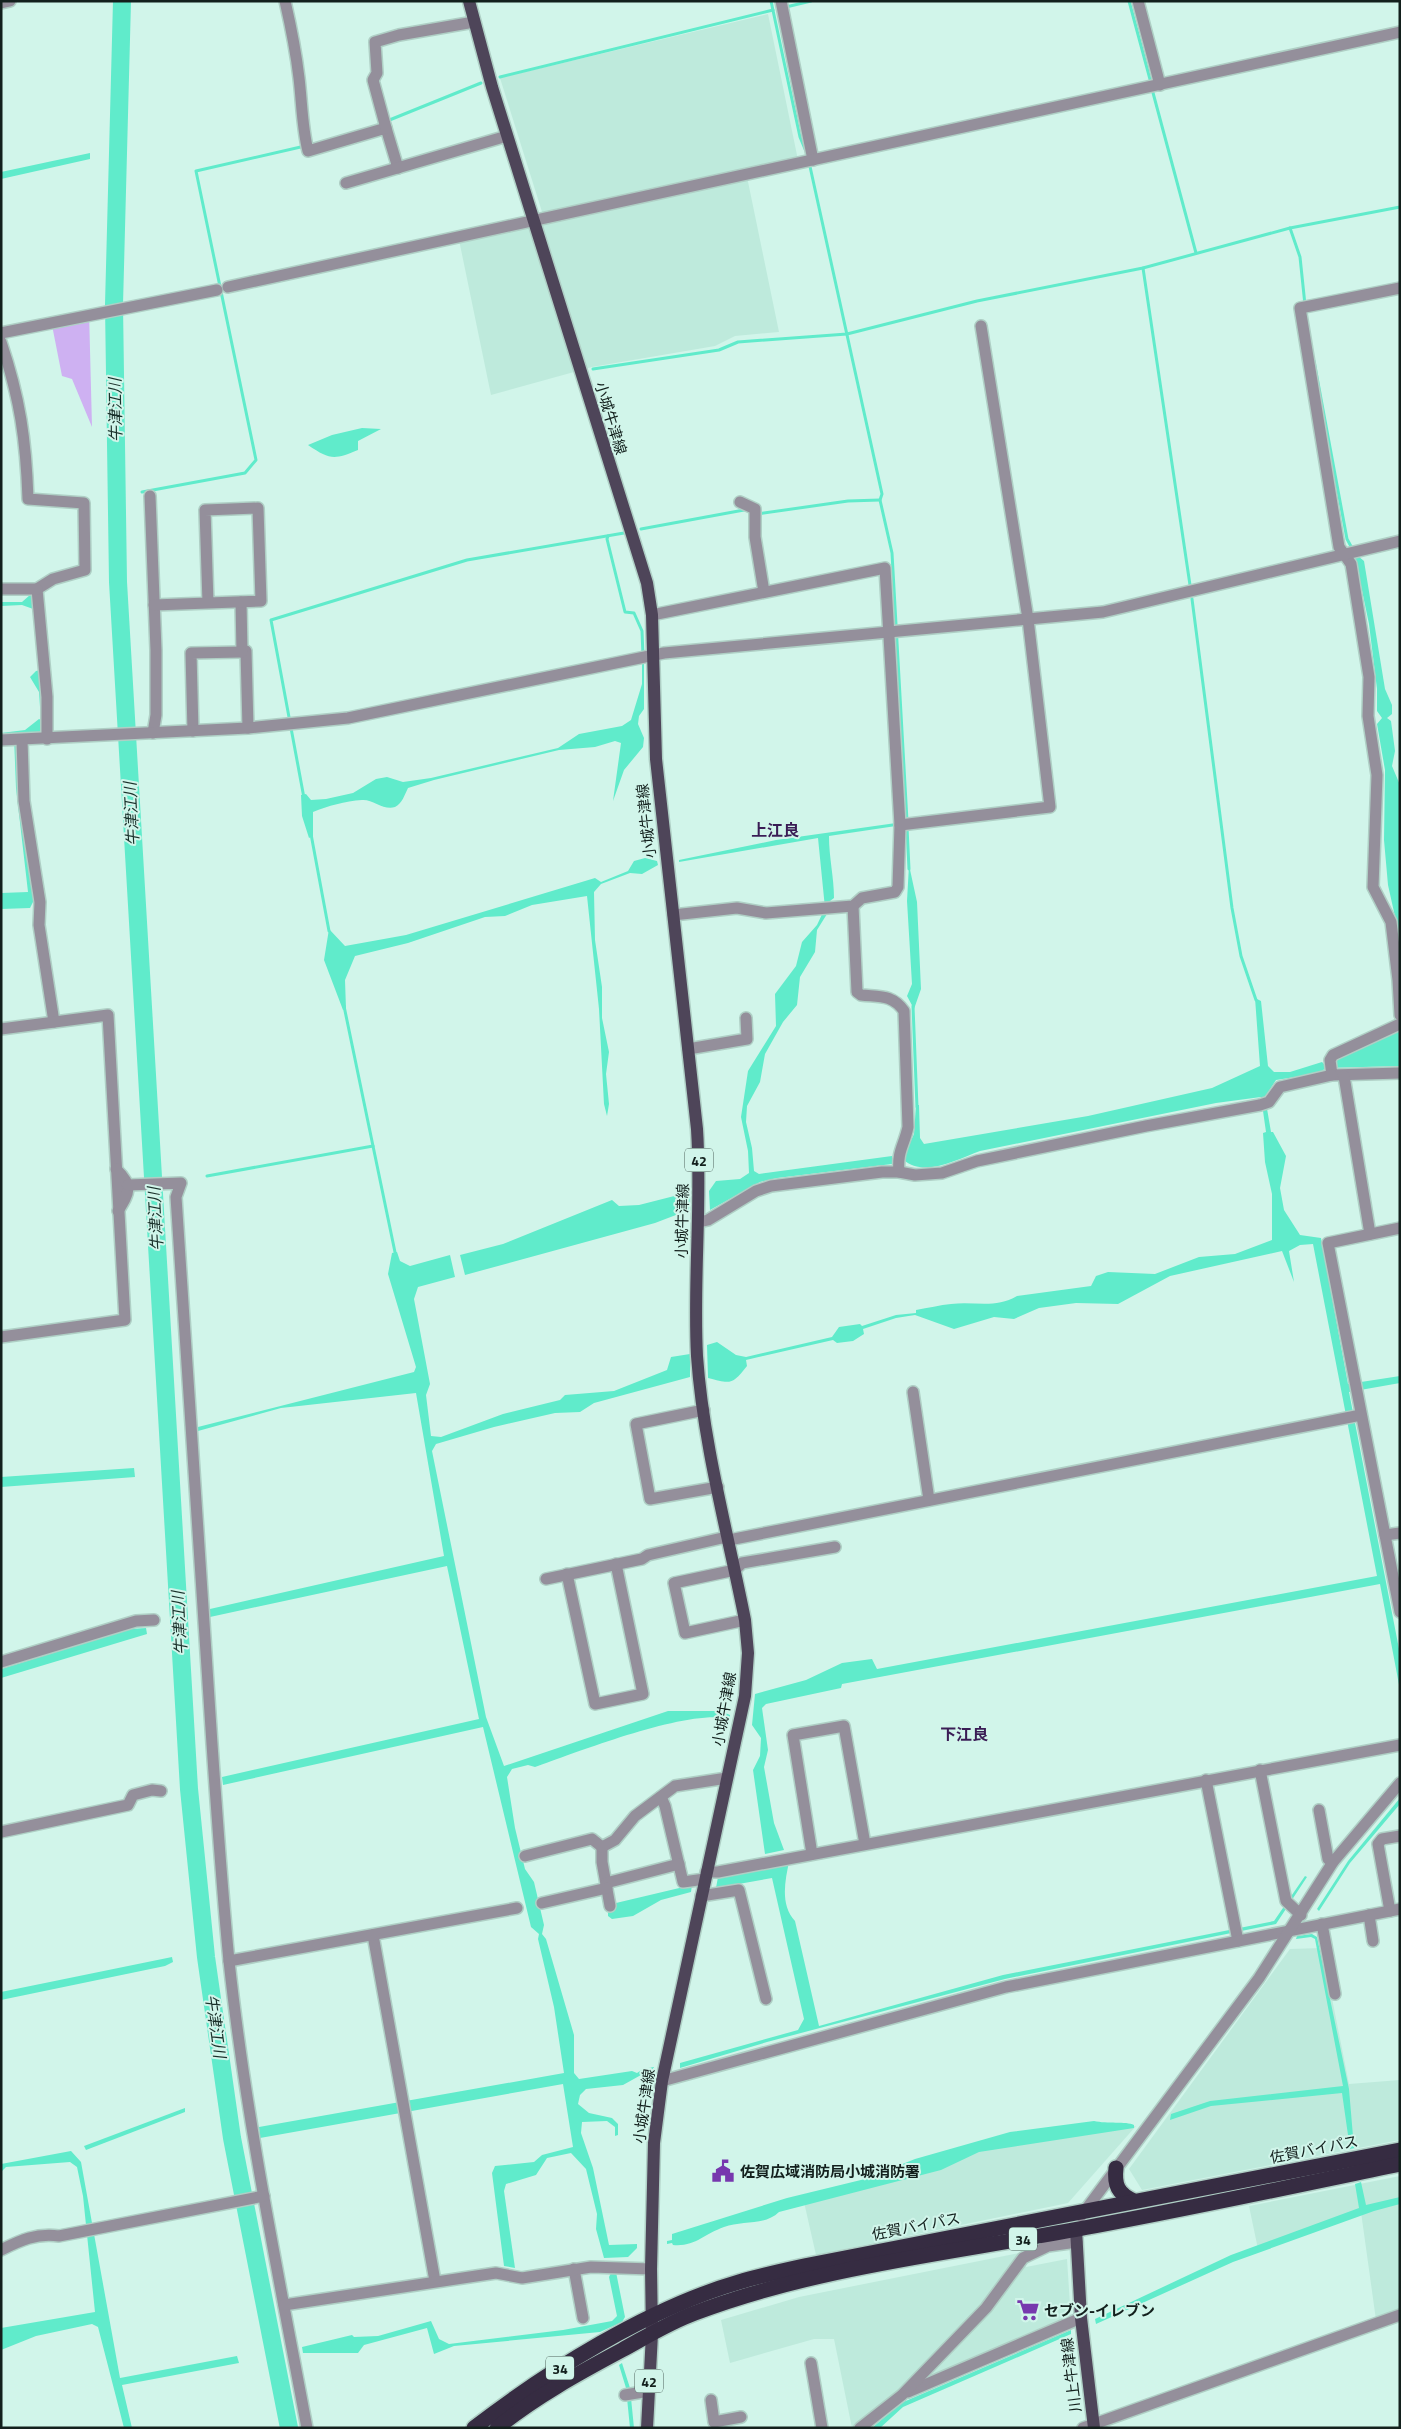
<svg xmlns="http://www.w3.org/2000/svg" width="1401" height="2429" font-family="'Titillium Web','Noto Sans JP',sans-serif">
  <rect width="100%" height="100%" fill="#d1f5ea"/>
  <g fill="#beeadc">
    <polygon points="768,14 798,160 746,172 779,332 735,336 715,346 592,367 491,395 458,235 543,215 500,78"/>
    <polygon points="1322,1948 1349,2084 1400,2080 1400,2140 1142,2190 1129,2169 1290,1949"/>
    <polygon points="1136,2126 1068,2203 816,2255 804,2202 976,2149"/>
    <polygon points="1400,2176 1400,2311 1376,2320 1361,2212 1258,2249 1249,2206"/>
    <polygon points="1019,2253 1026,2267 1067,2259 1071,2320 903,2388 852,2428 834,2339 814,2339 730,2363 721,2320 799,2297"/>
  </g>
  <polygon fill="#ceb1f2" points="89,311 92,427 72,379 62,376 51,320"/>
  <g fill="#60ebcb">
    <polygon points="90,153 90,159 1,179 1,172"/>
    <path d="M362,428L381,429L358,441V450C334,460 330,460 308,445L332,435Z"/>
    <polygon points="1358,556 1364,561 1385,689 1392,705 1392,714 1387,718 1391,721 1395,751 1392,766 1400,785 1400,947 1396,921 1388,885 1384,840 1385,770 1377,724 1382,718 1377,711 1377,689 1369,624 1355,557"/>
    <polygon points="30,595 35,600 36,610 22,605 1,606 1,602 22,602"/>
    <path d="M642,663H644V709L639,716L638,724L644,738L643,747L624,770L613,801L621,743L615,741L595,747L559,750L434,780L408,788C405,794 402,804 395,807C384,811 373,799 362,800C345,801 328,806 313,812V836L309,838L302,816L301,795L306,794L311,800L326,799L353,793L376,779L387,777L403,782L431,778L558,748L579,734L622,726L631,720L642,684Z"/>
    <polygon points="41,670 42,708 40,707 39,692 30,677 36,671"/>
    <polygon points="39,719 41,720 42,730 39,734 19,735 20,787 34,900 30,908 1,909 1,893 28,892 16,788 14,737 1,736 1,733 25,730"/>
    <path d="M896,823V826L829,836C829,858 834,877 834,898L830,901L827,914L817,930L815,952L800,977L797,1005L783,1022L765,1054L760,1082L747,1106L746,1122L752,1148L754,1171L759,1174L892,1156V1159L903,1158L914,1134L916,1105H919L920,1138L924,1144L1088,1116L1212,1088L1260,1066L1255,998L1261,1001L1268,1066L1274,1072H1290L1322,1062L1325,1065L1335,1063L1337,1059L1400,1030V1066L1325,1068L1321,1073L1276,1080L1265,1097L1271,1132H1273L1286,1156L1280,1188L1284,1210L1300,1235L1321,1238L1348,1384L1400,1376V1383L1349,1392L1400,1654V1690L1380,1584L842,1684L841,1688L766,1704L762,1708L768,1750L764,1767L774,1823L784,1850L765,1854L753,1770L760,1756L761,1738L752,1725L755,1694L806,1680L842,1663L872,1659L877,1669L1377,1576L1313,1244L1300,1245L1289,1251L1294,1282L1282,1251L1170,1276L1118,1304L1076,1303L1039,1308L1014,1319L994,1317L954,1329L915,1315L896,1318L863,1329L864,1334L853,1341L837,1343L833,1340L746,1360L747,1366C732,1385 731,1384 708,1378L707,1345L717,1342L736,1355L746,1357L832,1337L839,1327L860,1324L862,1326L896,1315L916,1313V1310C928,1308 940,1305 951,1304C975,1301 995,1309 1017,1296L1091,1286L1096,1276L1108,1272L1155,1274L1199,1257L1235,1254L1272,1240V1194L1265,1162L1263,1133L1266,1132L1261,1097L1216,1103L980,1151C958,1159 924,1178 904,1160L892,1161V1164L777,1178L760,1182L710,1210L709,1191L716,1181L740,1179L749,1173L748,1151L741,1117L748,1071L776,1026L775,994L796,966L802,942L817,925L825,908L818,838L679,862V860L776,840Z"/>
    <polygon points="645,858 657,861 658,865 642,874 630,873 601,884 594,892 595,940 602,987 602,1018 609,1052 606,1074 609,1104 607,1116 604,1104 599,1009 587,896 532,905 505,916 485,917 408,943 355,956 345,980 346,1009 343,1010 324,960 329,929 345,946 406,935 595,878 601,882 628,871 634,861"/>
    <polygon points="909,865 917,902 921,989 914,1009 907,996 912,984 907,901"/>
    <polygon points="690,1192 689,1210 655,1223 465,1275 460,1255 503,1244 612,1200 619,1206 639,1205"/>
    <path d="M397,1252L400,1261L410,1266L450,1255L455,1277L418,1287L414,1299L430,1384L426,1395L431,1436L441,1437L503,1414L560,1400L565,1395L614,1391L667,1370L671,1357L690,1354V1377L594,1403L580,1412L555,1413L494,1427L436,1444L432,1451L486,1717L504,1766L668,1711H721L730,1715V1719C689,1708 578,1752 535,1767L528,1765L512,1769L507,1777L515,1828L525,1869L534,1882L544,1925L542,1934L546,1939L574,2035V2073L579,2079L632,2071L637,2073L643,2069L654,2067L652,2078L641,2075L623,2085L586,2089L580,2095L578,2104L589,2113L612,2118L618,2124V2135L615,2136V2127L607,2121L582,2122L581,2133L593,2168L609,2245L637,2244V2248L628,2257L604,2258L596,2229L597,2214L586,2169L571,2153L547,2158L536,2175L506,2184L504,2191L515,2268L504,2266L492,2173L495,2166L534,2162L542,2155L573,2147L563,2084L260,2138L259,2127L564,2073L554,2007L538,1939L539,1934L531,1927L483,1727L223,1785L222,1777L479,1719L447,1566L210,1617V1609L444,1556L416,1393L281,1408L198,1431V1427L414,1372L416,1367L388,1274L392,1253Z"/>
    <polygon points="134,1468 135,1477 1,1487 1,1477"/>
    <polygon points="146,1628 147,1634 1,1678 1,1669 130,1629"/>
    <polygon points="1400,1798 1400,1804 1350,1863 1319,1911 1317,1909 1348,1861"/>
    <path d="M789,1862C785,1881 780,1905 795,1921L819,2026L1003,1975L1274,1921L1305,1876L1307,1877L1276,1924L1005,1979L767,2042L680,2068V2063L798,2030L804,2019L772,1878L716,1888L718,1877Z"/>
    <polygon points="692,1885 691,1892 661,1900 633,1916 612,1919 608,1916 608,1913 616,1903"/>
    <polygon points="1312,1934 1317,1937 1349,2089 1354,2148 1350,2149 1342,2093 1211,2106 1170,2120 1171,2114 1210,2101 1343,2086 1315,1939 1311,1937 1296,1939 1297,1936"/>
    <polygon points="172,1957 173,1962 165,1966 1,2000 1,1992"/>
    <polygon points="185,2108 185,2112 86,2150 84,2146"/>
    <path d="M1094,2121C1107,2124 1126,2121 1134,2125V2128L979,2152L941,2170L779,2212C765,2226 742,2220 724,2227C704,2234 695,2247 673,2245L672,2243L667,2244V2241L672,2240V2234L787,2198L865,2179L915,2159L1010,2132Z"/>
    <polygon points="71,2151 81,2162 120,2378 237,2356 239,2363 122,2385 132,2428 124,2428 98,2327 92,2324 36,2336 1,2350 1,2328 95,2312 83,2196 77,2167 70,2162 6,2167 1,2172 1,2164"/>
    <polygon points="1361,2182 1366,2205 1400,2197 1400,2204 1374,2211 1233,2262 1096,2324 1095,2319 1231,2255 1359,2208 1355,2184"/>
    <polygon points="616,2272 625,2317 622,2322 600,2332 454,2346 434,2354 427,2328 364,2345 358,2353 303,2353 302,2347 352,2335 354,2337 378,2336 431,2321 439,2339 449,2344 563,2330 612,2321 617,2316 609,2277 611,2273"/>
    <polygon points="1071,2330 1071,2334 903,2407 880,2428 872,2428 901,2403"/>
    <polygon points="622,2363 630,2388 634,2428 630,2428 626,2388 619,2365"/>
  </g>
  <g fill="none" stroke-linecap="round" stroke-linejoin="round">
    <g stroke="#60ebcb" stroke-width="3">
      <polyline points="771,1 800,137 805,149"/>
      <polyline points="1129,1 1151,83"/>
      <polyline points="786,7 811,1"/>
      <polyline points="500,77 773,10"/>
      <polyline points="1152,89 1196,253"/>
      <polyline points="387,121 481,83"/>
      <polyline points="809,162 882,494 880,500 892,553 907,821"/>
      <polyline points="1290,228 1300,257 1305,305"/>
      <polyline points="1143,268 1190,585"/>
      <polyline points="1314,361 1347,539 1353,550"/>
      <polyline points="593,369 719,350 738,342 847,334 977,301 1143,268 1290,228 1400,207"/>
      <polyline points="142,492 245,473 256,460 196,171 305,146"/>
      <polyline points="757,514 848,501 880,500"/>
      <polyline points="641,529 744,510"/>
      <polyline points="608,536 607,539 625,612 634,613 642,631 643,656"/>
      <polyline points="1192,599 1232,908 1241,956 1256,1000"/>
      <polyline points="304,798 271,620 467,560 624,533"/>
      <polyline points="907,827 909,869"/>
      <polyline points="311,834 329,931"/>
      <polyline points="344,1006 396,1257"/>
      <polyline points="913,1006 917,1107"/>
      <polyline points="207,1176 373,1146"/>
    </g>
    <polyline stroke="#60ebcb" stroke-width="18" points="122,1 114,305 118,582 189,1789 206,1957 232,2138 289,2428"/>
    <defs>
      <g id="minor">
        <path d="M285,1C291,27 296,52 299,78C302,103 302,127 308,151L386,128L398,168"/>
        <polyline points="781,1 813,160"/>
        <polyline points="1138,1 1160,85"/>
        <polyline points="1,3 10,1"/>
        <polyline points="386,128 373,80 377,73 375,42 399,35 474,22"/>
        <polyline points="346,183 507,136"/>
        <polyline points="228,287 1400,32"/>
        <polyline points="1400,288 1300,308 1339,547 1351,564 1369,677 1368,716 1377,775 1373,887 1391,922 1398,980 1400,1015"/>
        <polyline points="1,333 217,290"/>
        <path d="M1,342C20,398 26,440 28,499L84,503L85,570L53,579L37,589L47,697V739"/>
        <polyline points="150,496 156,650 156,715 153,733"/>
        <polyline points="740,502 755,509 755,537 764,592"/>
        <polyline points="1,589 37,589"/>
        <polyline points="241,602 242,652 246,651 248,728"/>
        <polyline points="154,605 261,601 258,508 205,510 208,603"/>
        <polyline points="652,615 885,568 900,825 898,887 895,892 862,898 853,906 766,913 737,908 673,915"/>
        <polyline points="193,731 191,653 242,652"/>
        <polyline points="1,740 248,728 348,718 664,653 1103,612 1400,541"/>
        <polyline points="22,740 24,801 40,902 39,925 54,1022"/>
        <polyline points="900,825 1050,807 1028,619 981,326"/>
        <polyline points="1400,1024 1333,1055 1330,1060 1332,1075 1400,1073"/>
        <polyline points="1,1029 108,1015 125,1320 1,1337"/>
        <polyline points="688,1049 747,1039 746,1018"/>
        <polyline points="1344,1076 1370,1234"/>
        <path d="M116,1169C133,1185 130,1192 118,1211"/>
        <polyline points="899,1172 915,1175 942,1173 977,1161 1146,1126 1260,1105 1269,1102 1280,1087 1332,1075"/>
        <path d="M128,1185L181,1183L176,1197C187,1379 199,1561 212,1744C217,1816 222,1889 229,1961C246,2118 278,2273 307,2428"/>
        <path d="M699,1222L708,1220L756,1191L771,1186L882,1172H899C897,1151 904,1146 908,1127L904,1011C892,994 879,997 861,995L857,992L853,906"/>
        <polyline points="1400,1228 1328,1243 1400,1612"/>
        <polyline points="913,1392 929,1500"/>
        <polyline points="704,1410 636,1424 650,1499 718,1487"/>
        <polyline points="1385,1535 1400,1533"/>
        <polyline points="567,1574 595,1704 643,1694 616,1564"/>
        <polyline points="546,1579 642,1559 648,1555 722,1538 729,1540 1361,1415"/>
        <polyline points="745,1620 685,1633 674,1583 735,1570 742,1563 835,1547"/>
        <polyline points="1,1662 136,1621 154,1620"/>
        <polyline points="1260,1770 1286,1901 1301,1915"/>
        <polyline points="1206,1780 1238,1941"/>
        <polyline points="661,1797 665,1806 683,1882 705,1879"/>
        <polyline points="1319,1810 1328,1859 1333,1862"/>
        <polyline points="1,1832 128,1805 133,1795 152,1790 161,1791"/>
        <polyline points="602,1847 602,1862 610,1906"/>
        <polyline points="812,1854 793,1735 844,1726 865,1844"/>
        <polyline points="525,1856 592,1839 602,1847 615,1840 635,1816 675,1786 727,1778"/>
        <polyline points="706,1872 718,1872 1400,1745"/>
        <polyline points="606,1883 679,1864"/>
        <polyline points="701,1896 739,1890 766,1999"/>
        <polyline points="542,1903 607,1888"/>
        <polyline points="1390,1911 1378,1844 1382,1839 1400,1836"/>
        <polyline points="1369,1915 1373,1941"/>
        <polyline points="1322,1924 1335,1994"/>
        <polyline points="373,1935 435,2281"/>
        <polyline points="229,1961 517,1908"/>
        <polyline points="662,2081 1006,1987 1400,1909"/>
        <polyline points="1081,2216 1259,1978 1333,1862 1400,1783"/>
        <path d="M1,2250C21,2240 36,2233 59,2236L264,2196"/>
        <polyline points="574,2269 583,2318"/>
        <polyline points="284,2305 496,2273 522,2278 591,2267 651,2269"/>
        <polyline points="811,2363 822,2428"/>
        <polyline points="908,2392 1081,2318"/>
        <polyline points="625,2395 649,2391"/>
        <polyline points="711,2400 714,2422 741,2417"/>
        <polyline points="860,2428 902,2395 986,2308 1023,2258 1048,2246 1077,2242"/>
        <polyline points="1083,2428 1400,2315"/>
      </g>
      <g id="major">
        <path d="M469,1L492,87L647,583L652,615L656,759L697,1129C702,1204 693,1280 697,1356C703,1443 728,1534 745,1620L748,1653L745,1696L662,2081L654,2143L651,2269L652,2334L647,2428"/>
        <polyline points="1076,2229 1081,2318 1094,2428"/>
      </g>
      <g id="highway">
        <path d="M1116,2168C1114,2185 1118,2194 1134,2201"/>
        <path d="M474,2428C548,2371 649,2308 739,2282C762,2275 786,2270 809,2265L1400,2150"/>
        <path d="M497,2428C535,2397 579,2373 622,2350C646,2337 670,2322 695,2313C814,2268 943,2254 1067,2231C1178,2211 1289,2187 1400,2164"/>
      </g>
    </defs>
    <use href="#minor" stroke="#afcfc5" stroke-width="14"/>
    <use href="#major" stroke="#afcfc5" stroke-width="15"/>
    <use href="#highway" stroke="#afcfc5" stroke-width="18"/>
    <use href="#minor" stroke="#948f9b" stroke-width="11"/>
    <use href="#major" stroke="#4e4559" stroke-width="12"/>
    <use href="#highway" stroke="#362c42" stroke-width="15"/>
  </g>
  <defs>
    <symbol id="civic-bare" viewBox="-9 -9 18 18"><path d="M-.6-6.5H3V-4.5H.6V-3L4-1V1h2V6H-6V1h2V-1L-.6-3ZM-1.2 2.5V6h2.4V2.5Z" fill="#7738ae" stroke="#d1f5ea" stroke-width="2.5" paint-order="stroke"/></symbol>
    <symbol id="supermarket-bare" viewBox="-9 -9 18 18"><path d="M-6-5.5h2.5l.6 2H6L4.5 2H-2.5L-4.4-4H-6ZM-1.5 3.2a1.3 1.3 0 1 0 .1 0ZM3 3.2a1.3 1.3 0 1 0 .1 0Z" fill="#7738ae" stroke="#d1f5ea" stroke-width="2.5" paint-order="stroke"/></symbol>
  </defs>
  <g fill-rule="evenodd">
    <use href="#civic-bare" x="707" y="2155" width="32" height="32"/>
    <use href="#supermarket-bare" x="1012" y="2294" width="32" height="32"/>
  </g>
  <g text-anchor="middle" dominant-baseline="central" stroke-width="4" stroke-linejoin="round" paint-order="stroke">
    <g fill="#d1f5ea" stroke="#4c605a" stroke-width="1">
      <rect x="685" y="1148.5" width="28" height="23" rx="4"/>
      <rect x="1009" y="2227.5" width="28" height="23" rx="4"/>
      <rect x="546" y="2356.5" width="28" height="23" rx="4"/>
      <rect x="635" y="2369.5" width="28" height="23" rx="4"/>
    </g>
    <g font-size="14" font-weight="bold" fill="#13201d">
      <text x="699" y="1160">42</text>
      <text x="1023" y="2239">34</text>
      <text x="560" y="2368">34</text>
      <text x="649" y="2381">42</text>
    </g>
    <g font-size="15" fill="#13201d" stroke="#d1f5ea">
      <text transform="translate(611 418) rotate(73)">小城牛津線</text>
      <text transform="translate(646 821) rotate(-96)">小城牛津線</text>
      <text transform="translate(682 1221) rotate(-89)">小城牛津線</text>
      <text transform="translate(724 1709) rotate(-80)">小城牛津線</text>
      <text transform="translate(644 2106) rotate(-82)">小城牛津線</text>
      <text transform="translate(1314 2149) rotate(-11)">佐賀バイパス</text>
      <text transform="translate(916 2226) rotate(-11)">佐賀バイパス</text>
      <text transform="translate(1071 2375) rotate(-97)">川上牛津線</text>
    </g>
    <g font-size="15" font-weight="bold" fill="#13201d" stroke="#d1f5ea" text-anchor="start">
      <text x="740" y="2171">佐賀広域消防局小城消防署</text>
      <text x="1044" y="2310">セブン-イレブン</text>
    </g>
    <g font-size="16" font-style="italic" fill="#19302a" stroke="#d1f5ea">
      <text transform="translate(115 410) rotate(-91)">牛津江川</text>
      <text transform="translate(131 814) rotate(-93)">牛津江川</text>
      <text transform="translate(155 1219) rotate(-93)">牛津江川</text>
      <text transform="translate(179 1623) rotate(-93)">牛津江川</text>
      <text transform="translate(216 2026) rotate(82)">牛津江川</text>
    </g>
    <g font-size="16" font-weight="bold" fill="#3a1c55" stroke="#d1f5ea">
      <text x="775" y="830">上江良</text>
      <text x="964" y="1734">下江良</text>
    </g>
  </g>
  <rect width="1401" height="2429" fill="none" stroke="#13201d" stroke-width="5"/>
</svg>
